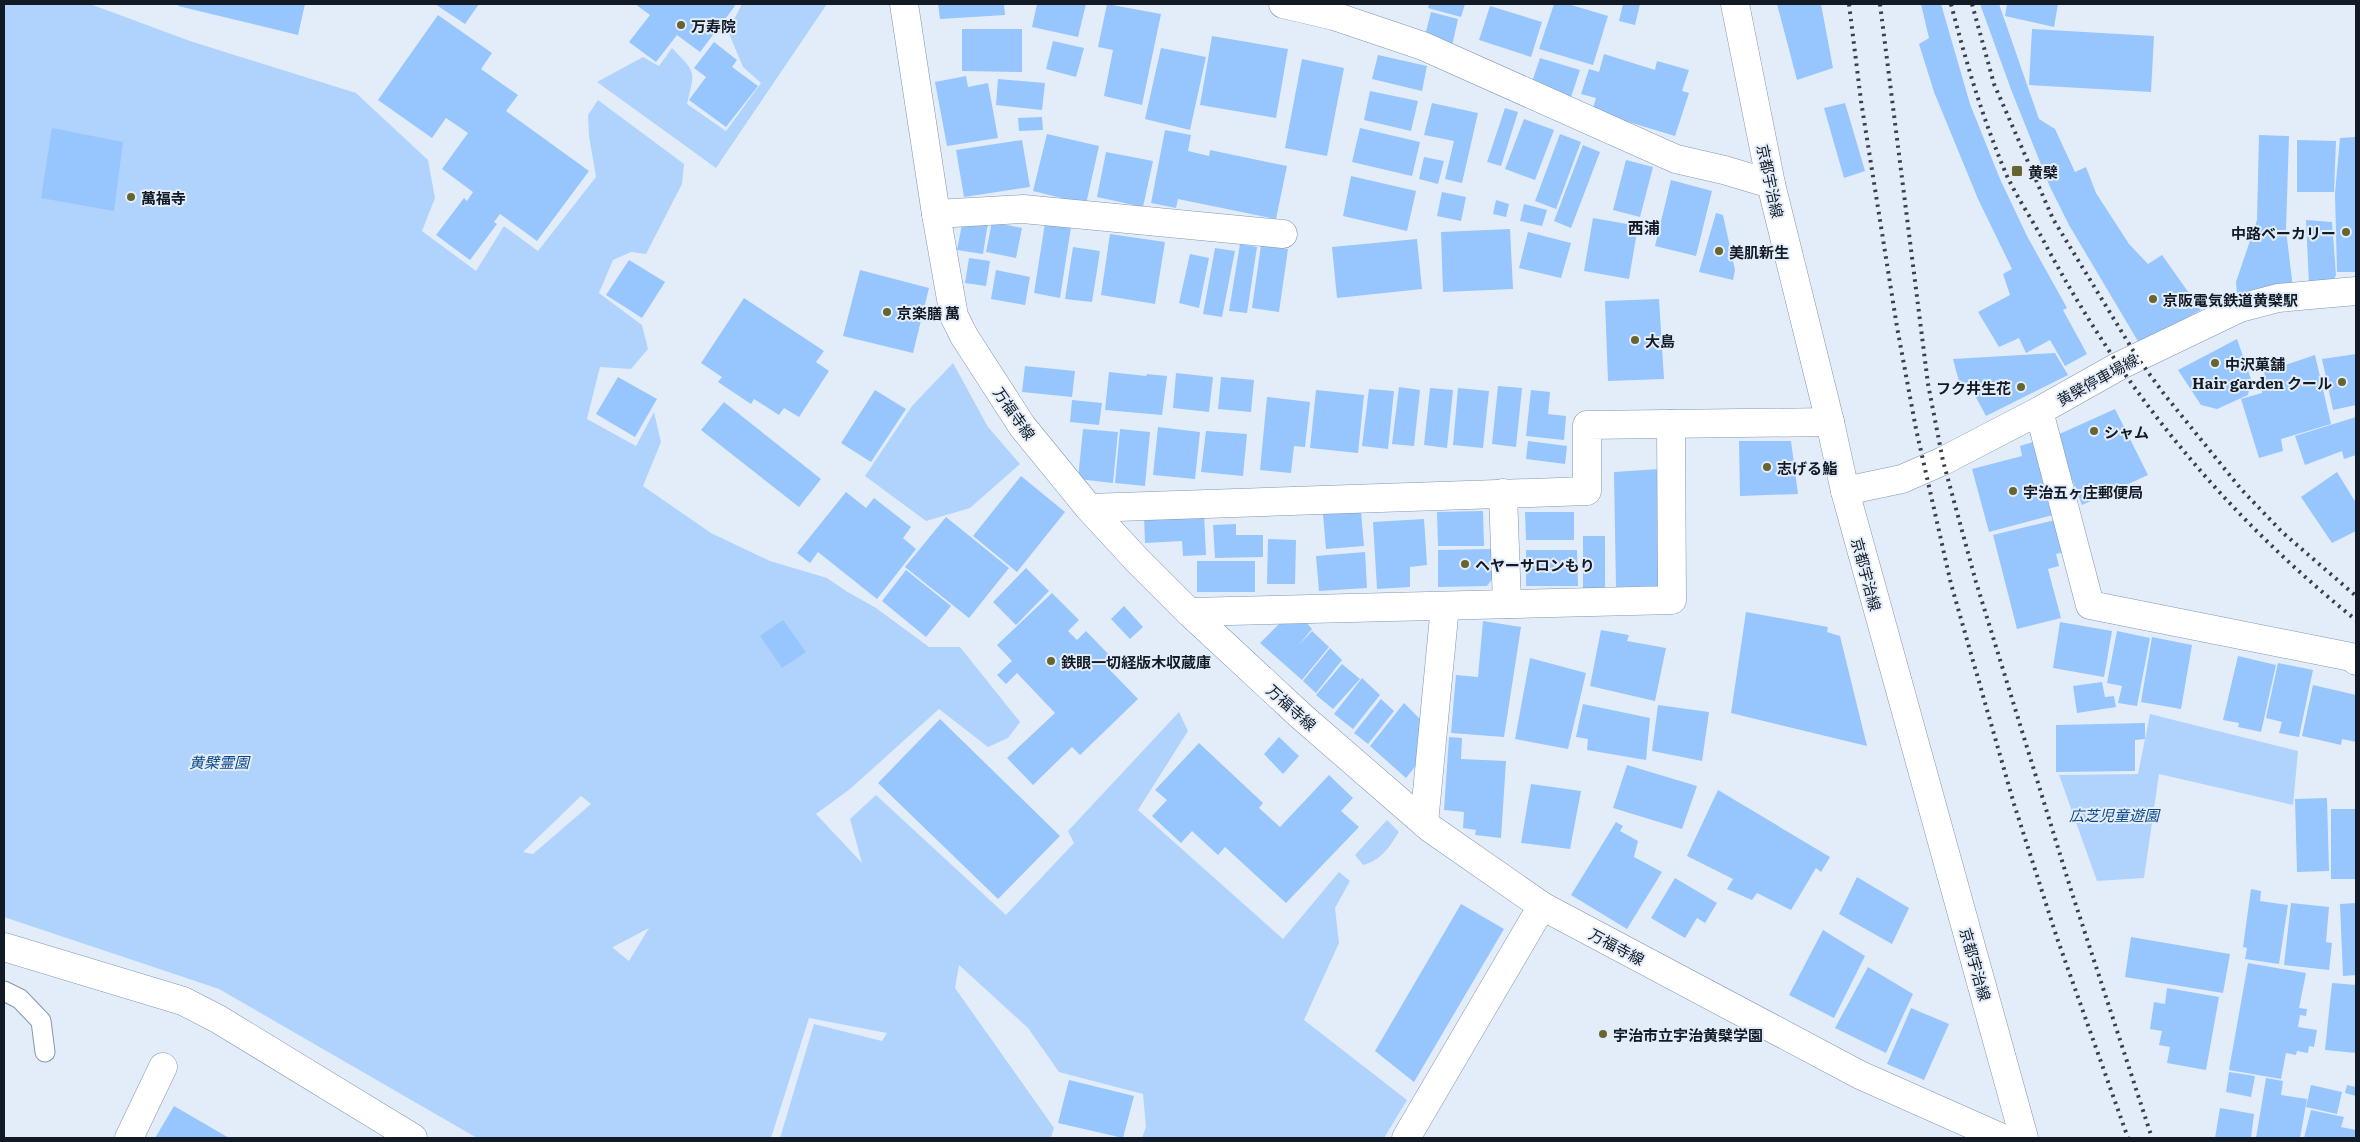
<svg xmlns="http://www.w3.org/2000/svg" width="2360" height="1142" font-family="Literata,'Noto Sans JP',serif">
  <rect width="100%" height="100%" fill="#e3edf9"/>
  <g fill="#b0d3fe" fill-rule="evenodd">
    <path d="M4,4H90L190,41L356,93L428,160L435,198L422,231L476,271L504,226L538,251L596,177L589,136L588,115L598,100L684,164L682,184L646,254L631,252L613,260L599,293L642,325L648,349L631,369L600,367L587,419L636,446L654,412L661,442L643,486L711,533L770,561L827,578L846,591L876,608L929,647H960L1020,722L1008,738L988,747L939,709L850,789L816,814L862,863L850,819L876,795L1006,915L1074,843L1068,831L1179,712L1188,731L1138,810L1283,939L1339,872L1350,881L1335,908L1339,943L1304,1020L1407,1100L1384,1138H1142L1146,1127L1143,1094L1059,1072L1028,1028L959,965L955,988L1054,1128L1051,1138H780L814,1024L882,1041L887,1033L809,1018L771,1138H477L219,989L4,917ZM581,796L591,804L533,854L523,852ZM649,928L629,961L613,948V947Z"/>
    <path d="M742,4H827L716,168L597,82L643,57L659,66L672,48C697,74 695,70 687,104L726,131L761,83L743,67L728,31Z"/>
    <polygon points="953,363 988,427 1020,464 970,508 926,521 865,476 912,406"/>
    <polygon points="2150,714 2298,751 2293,805 2159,774 2144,878 2097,881 2059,775 2138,774"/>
    <path d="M1387,820L1399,832C1389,847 1382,860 1363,865L1355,855Z"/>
  </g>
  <g fill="#97c5fe">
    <polygon points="179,4 305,4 298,35 178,6"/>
    <polygon points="435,4 479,4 465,24"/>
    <polygon points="635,4 733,4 735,6 700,52 677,35 656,62 629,42 650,15"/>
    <polygon points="938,4 1004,4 1005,15 940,19"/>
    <polygon points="1037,4 1086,4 1078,37 1032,27"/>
    <polygon points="1107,4 1161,14 1142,105 1104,96 1113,50 1098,47"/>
    <polygon points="1429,4 1465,4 1461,17 1428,8"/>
    <polygon points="1554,4 1568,4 1608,16 1593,65 1539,49"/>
    <polygon points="1623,4 1640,4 1635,25 1619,21"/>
    <polygon points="1777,4 1821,4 1833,68 1797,80"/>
    <polygon points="1921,4 1941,4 1970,104 2000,179 2027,236 2067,308 2063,310 2087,354 2065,366 2050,340 2026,353 2019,338 1999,347 1978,312 2010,295 2003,274 2012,269 1978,199 1934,92 1919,44 1929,38"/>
    <polygon points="1980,4 1999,4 2039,119 2055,129 2075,172 2086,167 2096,193 2129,244 2148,264 2162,255 2201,310 2139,343 2069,225 2050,187 2012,92"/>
    <polygon points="2007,4 2058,4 2054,27 2005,16"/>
    <polygon points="1490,6 1542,22 1531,57 1479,40"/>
    <polygon points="1431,12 1458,19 1452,46 1424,39"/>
    <polygon points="438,15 492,53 481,69 518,95 506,111 589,171 537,241 500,214 494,222 497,224 470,260 436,235 464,198 467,201 473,192 442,169 468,133 446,118 432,138 378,100"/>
    <polygon points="962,29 1022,29 1022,72 962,71"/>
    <polygon points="2032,29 2154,36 2151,92 2029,85"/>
    <polygon points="1212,36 1288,49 1276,118 1200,105"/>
    <polygon points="1053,41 1084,48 1076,77 1046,69"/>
    <polygon points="714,42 737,60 732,67 758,86 726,127 689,100 706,77 694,68"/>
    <polygon points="1161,48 1206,57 1190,130 1145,119"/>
    <polygon points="1604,54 1655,70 1657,61 1689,70 1682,91 1689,93 1675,136 1592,111 1596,98 1581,94 1589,69 1599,72"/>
    <polygon points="1378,55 1427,66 1422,91 1372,79"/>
    <polygon points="1540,58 1580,70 1571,97 1531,85"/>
    <polygon points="1302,59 1344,68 1327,156 1285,148"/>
    <polygon points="966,76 968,87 988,83 998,138 947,146 935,82"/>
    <polygon points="998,79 1045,83 1042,110 996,105"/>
    <polygon points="1370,91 1418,101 1411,131 1364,120"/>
    <polygon points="1432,103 1478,113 1462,183 1445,179 1454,141 1424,135"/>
    <polygon points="1845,103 1865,171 1844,178 1824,108"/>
    <polygon points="1505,108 1518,112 1501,166 1487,162"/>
    <polygon points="1042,117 1043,130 1019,131 1018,118"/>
    <polygon points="1524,119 1554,130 1535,180 1505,169"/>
    <polygon points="52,128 123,142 114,211 41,198"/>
    <polygon points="1360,128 1420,142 1412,176 1352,162"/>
    <polygon points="1165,130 1191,135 1188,151 1209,156 1210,150 1287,166 1276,219 1178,199 1176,208 1151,203"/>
    <polygon points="1047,134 1099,146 1086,204 1033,191"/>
    <polygon points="1560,134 1581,142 1556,209 1535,201"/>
    <polygon points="2259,135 2289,136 2286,230 2293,288 2237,293 2236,282 2257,220"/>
    <polygon points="2356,137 2356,272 2337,272 2335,193 2340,138"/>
    <polygon points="1022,140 1030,187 964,197 956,150"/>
    <polygon points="2297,140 2336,141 2334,192 2297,192"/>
    <polygon points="1583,145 1600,152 1571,228 1554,221"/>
    <polygon points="1106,152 1153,161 1143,207 1097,197"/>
    <polygon points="1424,157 1444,161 1438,184 1419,179"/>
    <polygon points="1626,160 1653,167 1640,217 1613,210"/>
    <polygon points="1351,176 1416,191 1407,231 1343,216"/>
    <polygon points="1671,180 1712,191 1696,256 1655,246"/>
    <polygon points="1442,192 1466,197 1461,221 1437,216"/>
    <polygon points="1496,200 1509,204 1506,217 1493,214"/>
    <polygon points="1524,204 1547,210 1542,226 1520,221"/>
    <polygon points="1716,213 1723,215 1735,270 1733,280 1699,272"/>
    <polygon points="1593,218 1638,226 1629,279 1584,271"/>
    <polygon points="963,219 988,223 983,254 957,250"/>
    <polygon points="2306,220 2332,222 2336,275 2332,284 2309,285"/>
    <polygon points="992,222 1022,228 1016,258 986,252"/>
    <polygon points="1045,223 1071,227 1060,298 1034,293"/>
    <polygon points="1510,229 1513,289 1443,292 1441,232"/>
    <polygon points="1528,232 1571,243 1561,278 1519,268"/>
    <polygon points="1110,234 1165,242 1155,304 1101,295"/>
    <polygon points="1417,239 1422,289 1337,298 1332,247"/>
    <polygon points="1240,244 1257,247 1247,313 1229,311"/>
    <polygon points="1261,245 1288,249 1279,312 1252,308"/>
    <polygon points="1073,247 1100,251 1092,302 1065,299"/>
    <polygon points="1215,248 1235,251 1222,317 1203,314"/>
    <polygon points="1190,254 1209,258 1199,308 1179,303"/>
    <polygon points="969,258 990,261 986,286 965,283"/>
    <polygon points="629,260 665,282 642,318 606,295"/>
    <polygon points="860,270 929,288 913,353 843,336"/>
    <polygon points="996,270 1030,277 1025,305 991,299"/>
    <polygon points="744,298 824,351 816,362 829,371 799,417 784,408 779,415 754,399 751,404 718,382 722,377 701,363"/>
    <polygon points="1659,299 1664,379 1608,381 1605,301"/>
    <polygon points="2237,339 2251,379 2248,395 2217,409 2201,405 2178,370"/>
    <polygon points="2055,353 2068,375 1986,416 1970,386 1961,389 1953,359"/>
    <polygon points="2356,354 2356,405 2333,410 2322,359"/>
    <polygon points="2315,355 2331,424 2281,439 2283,451 2259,458 2241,399 2262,393 2260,380 2266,379 2264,372"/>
    <polygon points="1025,366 1075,371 1072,397 1022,392"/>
    <polygon points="1109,372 1146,376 1147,374 1167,376 1162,415 1105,410"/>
    <polygon points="1176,373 1213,377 1209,412 1173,408"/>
    <polygon points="618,377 657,399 635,437 596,414"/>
    <polygon points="1221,377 1254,380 1251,412 1218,409"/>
    <polygon points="1498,386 1522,388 1516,447 1492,444"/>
    <polygon points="1399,387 1420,390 1414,446 1392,444"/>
    <polygon points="1430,388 1453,390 1447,448 1424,445"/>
    <polygon points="1458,388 1489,391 1483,448 1453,445"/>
    <polygon points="1369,389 1394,391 1388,449 1362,446"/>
    <polygon points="875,390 906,409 871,462 841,443"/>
    <polygon points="1316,390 1364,395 1358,453 1310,448"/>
    <polygon points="1531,390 1550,392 1548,414 1566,416 1564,440 1526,436"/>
    <polygon points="1267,397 1310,402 1305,447 1294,446 1291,473 1260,470"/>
    <polygon points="1072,400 1102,403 1099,425 1070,422"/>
    <polygon points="724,402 821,479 799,507 701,430"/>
    <polygon points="2115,409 2148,475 2082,505 2055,436"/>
    <polygon points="2356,417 2356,455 2344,459 2342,451 2305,465 2295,436"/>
    <polygon points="1158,427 1200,432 1195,479 1153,475"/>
    <polygon points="1083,429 1118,432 1113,483 1078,479"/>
    <polygon points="1120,429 1150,432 1145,486 1115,483"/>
    <polygon points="1206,431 1247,434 1243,476 1201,472"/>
    <polygon points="1528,441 1567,446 1565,464 1526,459"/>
    <polygon points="1739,441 1791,441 1798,494 1740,496"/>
    <polygon points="2033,442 2053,515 1989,532 1972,469 2022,456 2020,446"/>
    <polygon points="1659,469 1661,586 1616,587 1614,472"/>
    <polygon points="2337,472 2356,503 2356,531 2332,543 2301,497"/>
    <polygon points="1021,476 1065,512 1017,572 973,536"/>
    <polygon points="846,492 866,508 874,498 911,527 903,538 916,549 877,599 818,552 810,563 797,553"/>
    <polygon points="1483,511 1484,546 1438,546 1437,512"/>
    <polygon points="1361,512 1364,546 1326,549 1323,514"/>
    <polygon points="1525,512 1574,512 1574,540 1526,540"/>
    <polygon points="1204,513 1206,555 1183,556 1182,541 1145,543 1144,516"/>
    <polygon points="946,517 1009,568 969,618 905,567"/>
    <polygon points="1424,519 1427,565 1410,567 1410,587 1377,589 1373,522"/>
    <polygon points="2055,520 2063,552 2056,554 2059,566 2048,569 2061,618 2017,629 1993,535"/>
    <polygon points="1236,524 1236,535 1263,535 1263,557 1215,558 1213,525"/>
    <rect x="1583" y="536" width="22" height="53"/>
    <polygon points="1268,539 1296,540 1295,584 1267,584"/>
    <polygon points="1491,549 1493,578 1487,586 1438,587 1438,550"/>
    <polygon points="1526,550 1577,550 1578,586 1526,586"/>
    <polygon points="1365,552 1367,588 1319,591 1316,556"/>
    <rect x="1197" y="561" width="58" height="31"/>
    <polygon points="1026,568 1049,591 1016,625 993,602"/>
    <polygon points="906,570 951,606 926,637 882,601"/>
    <polygon points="1052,593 1079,620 1068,631 1077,640 1086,631 1116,662 1109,669 1138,699 1080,755 1072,747 1033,785 1007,758 1055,713 1017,673 1006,684 997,675 1012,661 997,645"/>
    <polygon points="1124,606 1143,627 1130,639 1111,619"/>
    <polygon points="1746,612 1828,627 1827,632 1840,636 1867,746 1731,713"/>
    <polygon points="783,620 806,652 782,668 760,636"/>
    <polygon points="1305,621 1312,629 1298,646 1312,631 1329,647 1302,680 1260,643 1281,622"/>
    <polygon points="1483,621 1521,627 1504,737 1451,733 1456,675 1478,677"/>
    <polygon points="2060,622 2112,631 2104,677 2053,668"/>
    <polygon points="1601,630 1629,635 1627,641 1666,648 1655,701 1590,686"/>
    <polygon points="2117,631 2150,638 2137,706 2118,703 2122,686 2107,683"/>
    <polygon points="2152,637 2192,645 2181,709 2141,702"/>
    <polygon points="1330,648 1342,660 1316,693 1303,681"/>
    <polygon points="2238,656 2276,665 2261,732 2238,727 2239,723 2223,720"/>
    <polygon points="1530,658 1586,673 1568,749 1515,739"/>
    <polygon points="2278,663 2313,670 2299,737 2279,733 2282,722 2266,718"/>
    <polygon points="1342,664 1360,679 1333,709 1316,695"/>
    <polygon points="1362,678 1380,695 1353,729 1334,714"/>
    <polygon points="2102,682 2105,697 2114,696 2116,707 2077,713 2073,686"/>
    <polygon points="2313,685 2356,695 2356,742 2342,739 2341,745 2302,736"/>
    <polygon points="1381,699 1394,711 1368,744 1354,733"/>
    <polygon points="1404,703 1420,719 1418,763 1406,778 1370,746"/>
    <polygon points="1583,704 1650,718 1646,760 1587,750 1588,739 1576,737"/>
    <polygon points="1658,705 1709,712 1702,761 1652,751"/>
    <polygon points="940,719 1060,836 998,899 878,783"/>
    <polygon points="2145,723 2145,739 2135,740 2135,771 2056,772 2056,725"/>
    <polygon points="1279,737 1299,756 1283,774 1264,754"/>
    <polygon points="1449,737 1462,738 1461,759 1506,761 1501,838 1475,835 1476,830 1463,828 1464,812 1444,810"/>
    <polygon points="1199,743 1263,803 1259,808 1280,827 1329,775 1353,798 1341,811 1359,827 1286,903 1225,847 1218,855 1192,831 1181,843 1152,816 1167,800 1155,790"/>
    <polygon points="1627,765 1697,786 1682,829 1613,808"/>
    <polygon points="1531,784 1581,791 1570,849 1521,843"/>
    <polygon points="1718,790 1830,857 1821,872 1816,868 1791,910 1757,893 1752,900 1727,889 1733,879 1687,856"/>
    <polygon points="2327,798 2329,871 2297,872 2295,799"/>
    <rect x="2331" y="809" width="25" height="70"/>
    <polygon points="1616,822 1623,826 1620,831 1638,841 1634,857 1662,872 1627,929 1571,895"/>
    <polygon points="1857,877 1909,908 1892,944 1839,914"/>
    <polygon points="1675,878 1717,903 1705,923 1697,918 1685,938 1651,918"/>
    <polygon points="2251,889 2261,891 2260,901 2288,905 2279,964 2245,959 2247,948 2243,947"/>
    <polygon points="2291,903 2329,907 2326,942 2332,943 2329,970 2284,965"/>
    <polygon points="2356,903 2356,975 2343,976 2340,904"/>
    <polygon points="1461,904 1504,929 1414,1082 1375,1051"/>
    <polygon points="1823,930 1865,956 1834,1018 1789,995"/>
    <polygon points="2131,937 2230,954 2223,993 2125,977"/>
    <polygon points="2248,963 2306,973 2299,1008 2307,1009 2306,1016 2300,1015 2298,1027 2317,1030 2314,1047 2309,1046 2308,1053 2297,1051 2296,1055 2286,1053 2281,1079 2229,1070"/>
    <polygon points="1868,967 1913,994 1886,1053 1835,1028"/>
    <polygon points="2332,983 2356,985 2356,1053 2325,1050"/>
    <polygon points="2167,988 2219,997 2206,1070 2167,1063 2170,1047 2159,1045 2162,1031 2150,1029 2154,1002 2165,1004"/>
    <polygon points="1911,1008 1949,1024 1924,1080 1887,1064"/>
    <polygon points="2229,1072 2255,1076 2251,1097 2226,1092"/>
    <polygon points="2266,1078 2283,1081 2281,1095 2307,1099 2300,1138 2256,1138"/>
    <polygon points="1069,1080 1134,1096 1123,1138 1058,1123"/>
    <polygon points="2311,1085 2342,1092 2337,1114 2306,1107"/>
    <polygon points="2347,1085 2356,1087 2356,1096 2345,1093"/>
    <polygon points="174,1106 229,1138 155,1138"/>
    <polygon points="2220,1108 2254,1114 2251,1138 2215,1138"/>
    <polygon points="2311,1110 2344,1117 2341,1127 2356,1130 2356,1138 2304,1138"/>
  </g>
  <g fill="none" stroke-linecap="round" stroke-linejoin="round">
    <defs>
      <polyline id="lane" points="4,991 20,999 41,1021 45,1052"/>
      <g id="street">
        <polyline points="1283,4 1334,16 1423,46 1676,159 1724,170 1771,184"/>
        <polyline points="936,214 1023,209 1283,234"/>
        <polyline points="2039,411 2090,605 2351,657 2356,661"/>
        <polyline points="1503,493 1507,604"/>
        <polyline points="1089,508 1587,491 1587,425 1830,422"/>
        <polyline points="1189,612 1672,600 1671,424"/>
        <polyline points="1424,823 1445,606"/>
        <polyline points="129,1138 163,1067"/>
      </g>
      <g id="secondary">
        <polyline points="904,4 936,214 954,316 964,336 1022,426 1089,508 1137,560 1189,612 1301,716 1430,828 1542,906 1860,1075 2002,1138"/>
        <polyline points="1845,491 1902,479 1943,461 2039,411 2119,366 2240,308 2278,298 2356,291"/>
        <polyline points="4,947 183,1001 218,1019 413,1138"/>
        <polyline points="1406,1138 1542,906"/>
      </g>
      <polyline id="primary" points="1735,4 1771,184 1830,422 1845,491 2024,1138"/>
    </defs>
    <use href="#lane" stroke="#8196b2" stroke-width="21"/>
    <use href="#street" stroke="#8196b2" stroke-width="29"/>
    <use href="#secondary" stroke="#8196b2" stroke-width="29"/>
    <use href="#primary" stroke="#8196b2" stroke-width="29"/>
    <use href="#lane" stroke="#fff" stroke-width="19"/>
    <use href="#street" stroke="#fff" stroke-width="28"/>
    <use href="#secondary" stroke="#fff" stroke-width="28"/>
    <use href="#primary" stroke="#fff" stroke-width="28"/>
    <g stroke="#38404b" stroke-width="4" stroke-dasharray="2.5 5" stroke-linecap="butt">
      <polyline points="1849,4 1861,101 1897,327 1916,429 1951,584 2014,804 2057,938 2128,1138"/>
      <polyline points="1880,4 1928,384 1943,461 1976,582 2071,890 2152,1138"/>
      <path d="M1951,4C1966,62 1983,120 2007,176C2017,197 2031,218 2042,238C2122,389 2223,513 2356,620"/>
      <polyline points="1972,4 1994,84 2053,219 2137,357 2164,394 2241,489 2282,532 2356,596"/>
    </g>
  </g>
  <g fill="#686430" stroke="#e3edf9" stroke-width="2">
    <circle cx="681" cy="25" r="5"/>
    <rect x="2011" y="165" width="12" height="12" rx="2.5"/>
    <circle cx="131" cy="197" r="5"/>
    <circle cx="2346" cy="232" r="5"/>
    <circle cx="1719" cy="251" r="5"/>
    <circle cx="2153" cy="299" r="5"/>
    <circle cx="887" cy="312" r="5"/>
    <circle cx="1635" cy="340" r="5"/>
    <circle cx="2215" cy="363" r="5"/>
    <circle cx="2342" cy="382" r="5"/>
    <circle cx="2021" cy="387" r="5"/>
    <circle cx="2094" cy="431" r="5"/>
    <circle cx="1767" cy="467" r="5"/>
    <circle cx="2013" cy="491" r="5"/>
    <circle cx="1465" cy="564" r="5"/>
    <circle cx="1051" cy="661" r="5"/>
    <circle cx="1603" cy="1034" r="5"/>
  </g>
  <g text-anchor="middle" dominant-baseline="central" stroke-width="4" stroke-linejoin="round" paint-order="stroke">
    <g font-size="15" font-weight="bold" fill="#121a25" stroke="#e3edf9" text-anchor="start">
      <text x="691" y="25">万寿院</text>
      <text x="2028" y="171">黄檗</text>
      <text x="141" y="197">萬福寺</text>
      <text x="2336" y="232" text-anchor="end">中路ベーカリー</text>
      <text x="1729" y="251">美肌新生</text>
      <text x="2163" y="299">京阪電気鉄道黄檗駅</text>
      <text x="897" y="312">京楽膳 萬</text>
      <text x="1645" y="340">大島</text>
      <text x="2225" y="363">中沢菓舗</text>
      <text x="2332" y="382" text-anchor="end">Hair garden クール</text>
      <text x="2011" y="387" text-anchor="end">フク井生花</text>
      <text x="2104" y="431">シャム</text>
      <text x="1777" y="467">志げる鮨</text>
      <text x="2023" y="491">宇治五ヶ庄郵便局</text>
      <text x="1475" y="564">ヘヤーサロンもり</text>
      <text x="1061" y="661">鉄眼一切経版木収蔵庫</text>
      <text x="1613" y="1034">宇治市立宇治黄檗学園</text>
    </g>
    <g font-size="15" fill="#121a25" stroke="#e3edf9">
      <text transform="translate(1771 181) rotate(78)">京都宇治線</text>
      <text transform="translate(2097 379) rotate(-29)">黄檗停車場線</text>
      <text transform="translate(1015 413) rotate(55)">万福寺線</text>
      <text transform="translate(1867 574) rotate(75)">京都宇治線</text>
      <text transform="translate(1292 707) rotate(42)">万福寺線</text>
      <text transform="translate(1617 946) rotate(28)">万福寺線</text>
      <text transform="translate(1976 964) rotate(74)">京都宇治線</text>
    </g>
    <g font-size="15" font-style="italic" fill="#0e4986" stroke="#e3edf9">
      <text x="219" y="761">黄檗霊園</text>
      <text x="2114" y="814">広芝児童遊園</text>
    </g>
    <g font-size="16" font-weight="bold" fill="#121a25" stroke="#e3edf9">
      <text x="1644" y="227">西浦</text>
    </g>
  </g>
  <rect width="2360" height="1142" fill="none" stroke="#121a25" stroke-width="10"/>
</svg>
